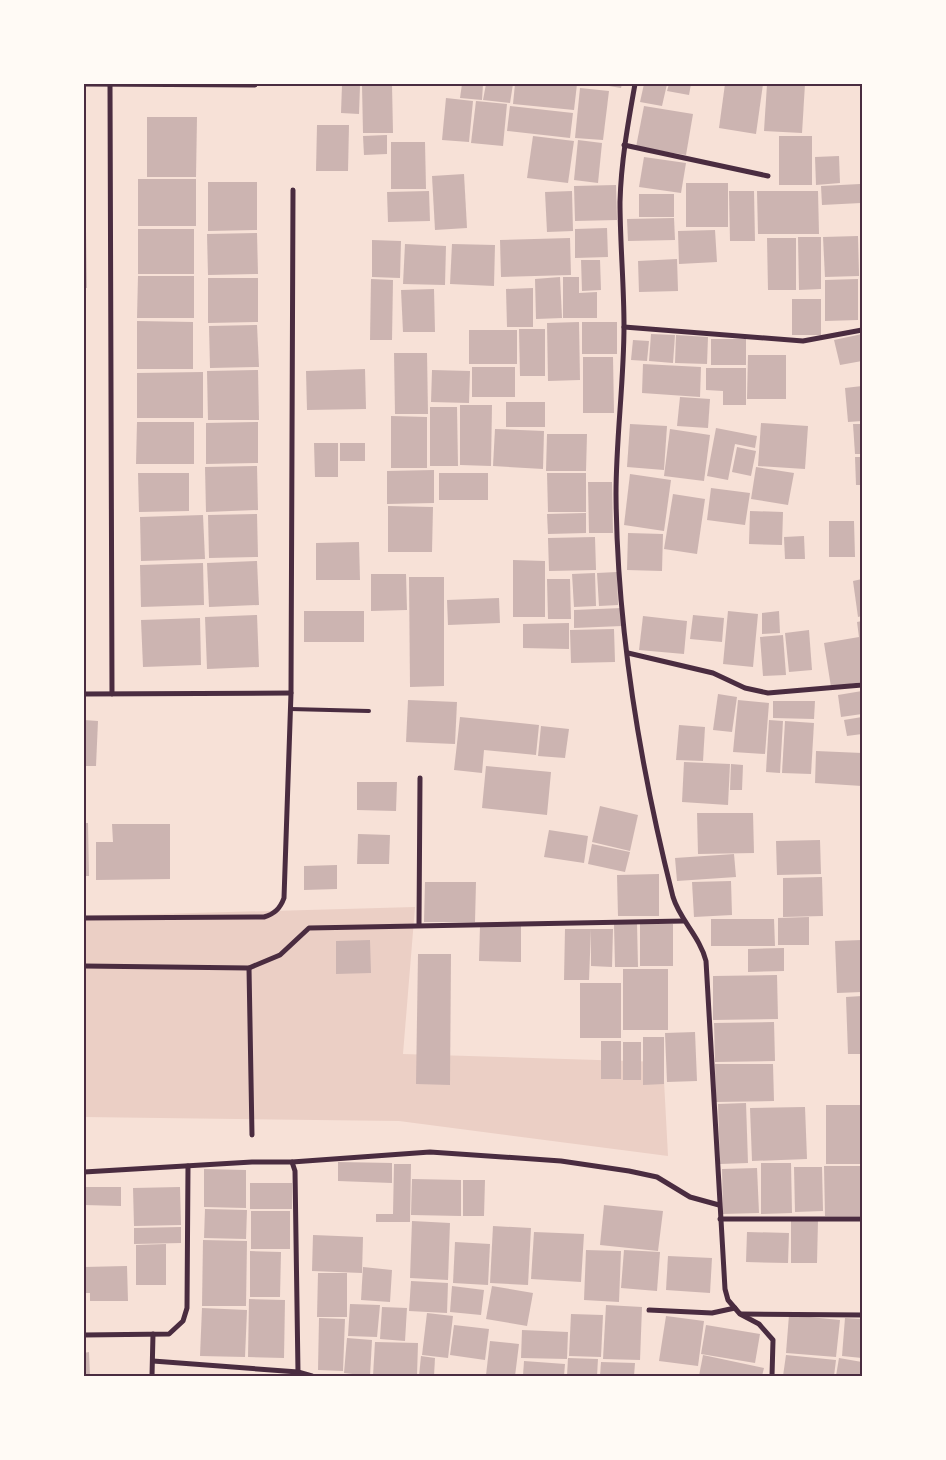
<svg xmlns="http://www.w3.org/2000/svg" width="946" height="1460" font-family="'Fira Sans Condensed',sans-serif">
  <rect width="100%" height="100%" fill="#f7e1d7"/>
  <polygon fill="#ebcfc5" points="415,907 403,1054 663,1062 668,1156 399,1121 84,1117 84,916"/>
  <g fill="#ccb4b1">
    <polygon points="462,84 483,84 482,100 460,98"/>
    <polygon points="486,84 513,84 510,103 483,100"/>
    <polygon points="515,84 577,84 574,110 513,104"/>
    <polygon points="597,84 622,84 621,88"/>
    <polygon points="644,84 667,84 662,106 640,102"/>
    <polygon points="669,84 691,84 689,95 667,91"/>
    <polygon points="725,84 763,84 756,134 719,128"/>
    <polygon points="767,84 805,84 802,133 764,131"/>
    <polygon points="342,85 360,86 359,114 341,113"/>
    <polygon points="362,85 392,85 393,133 363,133"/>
    <polygon points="580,88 609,91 603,140 575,138"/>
    <polygon points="446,98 473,101 469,142 442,140"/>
    <polygon points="476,101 507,104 503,146 471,143"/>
    <polygon points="510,106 573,113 570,138 507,131"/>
    <polygon points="644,106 693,114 686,155 636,147"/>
    <polygon points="147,117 197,117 196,177 147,177"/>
    <polygon points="317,125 349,125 348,171 316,171"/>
    <polygon points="387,135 387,154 364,155 363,136"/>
    <polygon points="533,136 574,141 568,183 527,178"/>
    <rect x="779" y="136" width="33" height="49"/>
    <polygon points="578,140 602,143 598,183 574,180"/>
    <polygon points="391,142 425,142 426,189 391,189"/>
    <polygon points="839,156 840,183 816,185 815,157"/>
    <polygon points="644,157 686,163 681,193 639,187"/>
    <polygon points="464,174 467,228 435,230 432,176"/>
    <rect x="138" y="179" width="58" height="47"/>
    <polygon points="208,182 257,182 257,230 208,231"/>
    <rect x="686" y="183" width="42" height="44"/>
    <polygon points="860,184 861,203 822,205 821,186"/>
    <polygon points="616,185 617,220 575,221 574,186"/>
    <polygon points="429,191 430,221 388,222 387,192"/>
    <polygon points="572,191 573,231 547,232 545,192"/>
    <polygon points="729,191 754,191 755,241 730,241"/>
    <polygon points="757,191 818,191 819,234 758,234"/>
    <rect x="639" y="194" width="35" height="23"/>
    <polygon points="674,218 675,240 628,241 627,219"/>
    <polygon points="607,228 608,257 575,258 575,229"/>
    <rect x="138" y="229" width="56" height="45"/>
    <polygon points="715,230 717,262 679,264 678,231"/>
    <polygon points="84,231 86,231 87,288 84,288"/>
    <polygon points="257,233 258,274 208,275 207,234"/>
    <polygon points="858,236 859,276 825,277 823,237"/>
    <polygon points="798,237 821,237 821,289 799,290"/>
    <polygon points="570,238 571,275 501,277 500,240"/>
    <polygon points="767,238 796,238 796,290 768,290"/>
    <polygon points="372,240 401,241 400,278 372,277"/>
    <polygon points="405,244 446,246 445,285 403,284"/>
    <polygon points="452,244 495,245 494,286 450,284"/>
    <polygon points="677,259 678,291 639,292 638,261"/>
    <polygon points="581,260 600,260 601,290 582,291"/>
    <polygon points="138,276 194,276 194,318 137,318"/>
    <polygon points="560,277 562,318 536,319 535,279"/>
    <polygon points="563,277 579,277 579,293 597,292 597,318 563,318"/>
    <polygon points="208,278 258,278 258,322 208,323"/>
    <polygon points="371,279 393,280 392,340 370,340"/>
    <polygon points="858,279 858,320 825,321 825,280"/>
    <polygon points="533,288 533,327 507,327 506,289"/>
    <polygon points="434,289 435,332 403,332 401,290"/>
    <rect x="792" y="299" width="29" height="36"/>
    <polygon points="137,321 193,322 193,369 137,369"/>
    <polygon points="579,322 580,380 548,381 547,323"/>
    <rect x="582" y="322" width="35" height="32"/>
    <polygon points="84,325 85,325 86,347 84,347"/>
    <polygon points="257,325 259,367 210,368 209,326"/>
    <polygon points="519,329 545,329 545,376 520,376"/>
    <rect x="469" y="330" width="48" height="34"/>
    <polygon points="651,334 675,335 673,363 649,361"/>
    <polygon points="862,334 862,361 840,365 834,340"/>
    <polygon points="676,335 708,337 707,364 675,363"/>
    <rect x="711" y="339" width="35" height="26"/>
    <polygon points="633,340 649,341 647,361 631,360"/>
    <polygon points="394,353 427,353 428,414 395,414"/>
    <polygon points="748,355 786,355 786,399 747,399"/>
    <polygon points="583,357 613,357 614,413 583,413"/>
    <polygon points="643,364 701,367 700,397 642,393"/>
    <rect x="472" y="367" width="43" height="30"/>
    <polygon points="706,368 746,368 746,405 723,405 723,391 706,390"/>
    <polygon points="365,369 366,409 307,410 306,371"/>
    <polygon points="258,370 259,420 208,420 207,371"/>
    <polygon points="432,370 470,371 469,403 431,402"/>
    <polygon points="203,372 203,418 137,418 137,373"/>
    <polygon points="862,386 862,421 848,422 845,388"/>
    <polygon points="680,397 710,399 708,428 677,426"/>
    <rect x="506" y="402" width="39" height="25"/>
    <polygon points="460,405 492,405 491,466 460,465"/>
    <polygon points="430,407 457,407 458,466 430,466"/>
    <polygon points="391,416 427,417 427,468 391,468"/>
    <polygon points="137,422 194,422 194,464 136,464"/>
    <polygon points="258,422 258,463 206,464 206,423"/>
    <polygon points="761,423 808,426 805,469 758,466"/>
    <polygon points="630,424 667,426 664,470 627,467"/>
    <polygon points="853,424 862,424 862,454 855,454"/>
    <polygon points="716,428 757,436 755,448 735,444 728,480 707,476"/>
    <polygon points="495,429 544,431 543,469 493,466"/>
    <polygon points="670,429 710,435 704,481 664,476"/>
    <polygon points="547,434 587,434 586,471 546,471"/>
    <polygon points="314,443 338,443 338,477 315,477"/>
    <rect x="340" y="443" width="25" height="18"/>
    <polygon points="737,447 756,451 751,476 732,472"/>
    <polygon points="855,457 862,457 862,485 856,485"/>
    <polygon points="257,466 258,510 206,512 205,467"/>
    <polygon points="756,467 794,473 788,505 751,499"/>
    <polygon points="434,470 434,503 387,504 387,471"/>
    <polygon points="138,473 189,473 189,511 139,512"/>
    <rect x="439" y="473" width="49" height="27"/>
    <polygon points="547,473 586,473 586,512 548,512"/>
    <polygon points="630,474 671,480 664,531 624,525"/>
    <polygon points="588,482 612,482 613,533 589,533"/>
    <polygon points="711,488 750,493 745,525 707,520"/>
    <polygon points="673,494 705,499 697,554 664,549"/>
    <polygon points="388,506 433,507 432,552 388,552"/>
    <polygon points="750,511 783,512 782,545 749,544"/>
    <polygon points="586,513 586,533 548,534 547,514"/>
    <polygon points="257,514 258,557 209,558 208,515"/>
    <polygon points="203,515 205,559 141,561 140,517"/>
    <polygon points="829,521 854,521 855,557 829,557"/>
    <polygon points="628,533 663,534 662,571 627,570"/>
    <polygon points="804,536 805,559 785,559 784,537"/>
    <polygon points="595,537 596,570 549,571 548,538"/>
    <polygon points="359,542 360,580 316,580 316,543"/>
    <polygon points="513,560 545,561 545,617 513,617"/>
    <polygon points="257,561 259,605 209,607 207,563"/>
    <polygon points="203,563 204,605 141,607 140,565"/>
    <polygon points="617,572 618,605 599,606 597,573"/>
    <polygon points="595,573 596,606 574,607 572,574"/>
    <polygon points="371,574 406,574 407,610 371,611"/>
    <polygon points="409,577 444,577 444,686 410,687"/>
    <polygon points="547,579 570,579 571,619 548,619"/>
    <polygon points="862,579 862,616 858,617 853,581"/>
    <polygon points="499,598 500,623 448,625 447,600"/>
    <polygon points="622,608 622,626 574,628 574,610"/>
    <rect x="304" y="611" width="60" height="31"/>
    <polygon points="728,611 758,614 753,667 723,664"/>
    <polygon points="779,611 780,633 762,634 762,613"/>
    <polygon points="257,615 259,667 207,669 205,617"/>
    <polygon points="693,615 724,618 722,642 690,639"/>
    <polygon points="643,616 687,621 684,654 639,650"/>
    <polygon points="200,618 201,665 143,667 141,620"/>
    <polygon points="862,621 862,682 831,687 824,643 859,637 857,622"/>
    <polygon points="569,623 569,649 523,648 523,624"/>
    <polygon points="614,629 615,662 571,663 570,630"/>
    <polygon points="809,630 812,670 789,672 785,633"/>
    <polygon points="783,635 786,675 763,676 760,637"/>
    <polygon points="862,691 862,714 841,717 838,695"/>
    <polygon points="718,694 737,697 732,732 713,730"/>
    <polygon points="408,700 457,702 455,744 406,742"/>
    <polygon points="738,700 769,703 765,754 733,752"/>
    <polygon points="773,701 815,701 814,719 773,718"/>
    <polygon points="460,717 539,725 536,755 484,750 482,773 454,770"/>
    <polygon points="862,717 862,734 847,736 844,720"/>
    <polygon points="84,720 98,721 96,766 84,766"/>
    <polygon points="769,720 783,721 780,773 766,772"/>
    <polygon points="785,721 814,723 811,774 782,773"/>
    <polygon points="679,725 705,727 703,761 676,760"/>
    <polygon points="541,726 569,729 565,758 538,756"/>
    <polygon points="816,751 862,753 862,786 815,783"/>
    <polygon points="684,762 730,764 728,805 682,802"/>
    <polygon points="731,764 743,765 742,790 730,790"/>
    <polygon points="486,766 551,772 547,815 482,808"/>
    <polygon points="357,782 397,782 396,811 357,810"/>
    <polygon points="600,806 638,815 630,851 592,842"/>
    <polygon points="697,813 753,813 754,853 698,854"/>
    <polygon points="84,823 88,823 89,876 84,876"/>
    <polygon points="112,824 170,824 170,879 96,880 96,842 113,842"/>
    <polygon points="549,830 588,836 584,863 544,857"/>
    <polygon points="358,834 390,835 389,864 357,864"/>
    <polygon points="820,840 821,874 777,875 776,841"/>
    <polygon points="592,844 630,852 625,872 588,864"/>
    <polygon points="734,854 736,877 677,881 675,858"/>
    <polygon points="337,865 337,889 304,890 304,866"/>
    <polygon points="659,874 659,916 618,916 617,875"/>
    <polygon points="822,877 823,916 783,917 783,878"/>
    <polygon points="731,881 732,915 694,917 692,882"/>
    <polygon points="425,882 476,882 475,922 424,922"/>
    <polygon points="809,917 809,945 778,945 778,918"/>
    <polygon points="711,919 774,919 775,946 711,946"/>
    <polygon points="637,923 638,967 615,967 614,924"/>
    <rect x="640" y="924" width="33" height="42"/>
    <polygon points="480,926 521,926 521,962 479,961"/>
    <polygon points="565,929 591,929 589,980 564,980"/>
    <polygon points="591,929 613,929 612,967 591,966"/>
    <polygon points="370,940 371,973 336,974 336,941"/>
    <polygon points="862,940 862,992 837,993 835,941"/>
    <polygon points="784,948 784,971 748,972 748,949"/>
    <polygon points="418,954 451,954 450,1085 416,1084"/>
    <rect x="623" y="969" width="45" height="61"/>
    <polygon points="777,975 778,1019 713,1020 713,976"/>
    <rect x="580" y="983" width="41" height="55"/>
    <polygon points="862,996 862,1054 848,1054 846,997"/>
    <polygon points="774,1022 775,1061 715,1062 714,1023"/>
    <polygon points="695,1032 697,1081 667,1082 665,1033"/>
    <polygon points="643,1037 664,1037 664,1084 643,1085"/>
    <rect x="601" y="1041" width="20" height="38"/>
    <rect x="623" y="1042" width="18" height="38"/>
    <polygon points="715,1064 773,1064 774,1101 716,1102"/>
    <polygon points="746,1103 748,1163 720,1164 718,1104"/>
    <rect x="826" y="1105" width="36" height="59"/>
    <polygon points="805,1107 807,1159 752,1161 750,1108"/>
    <polygon points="338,1162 392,1163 392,1183 338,1181"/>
    <polygon points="761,1163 791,1163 792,1213 761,1214"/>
    <polygon points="394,1164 411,1164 410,1222 376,1222 376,1214 393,1214"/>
    <polygon points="824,1166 862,1166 862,1216 825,1216"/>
    <polygon points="794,1167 822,1167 823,1211 795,1212"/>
    <polygon points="757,1168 759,1213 723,1214 722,1169"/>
    <polygon points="204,1169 246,1170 246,1208 204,1207"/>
    <polygon points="412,1179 461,1180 461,1216 411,1215"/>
    <polygon points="463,1180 485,1180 484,1216 463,1216"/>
    <rect x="250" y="1183" width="42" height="26"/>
    <polygon points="84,1187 121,1187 121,1206 84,1205"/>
    <polygon points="180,1187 181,1225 134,1226 133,1188"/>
    <polygon points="604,1205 663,1211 658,1251 600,1245"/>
    <polygon points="205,1209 247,1210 246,1239 204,1238"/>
    <rect x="251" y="1211" width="39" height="38"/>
    <polygon points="791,1219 818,1220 817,1263 791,1263"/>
    <polygon points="412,1221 450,1223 448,1280 410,1278"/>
    <polygon points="493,1226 531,1228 528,1285 490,1283"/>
    <polygon points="181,1227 181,1243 134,1244 134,1228"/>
    <polygon points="534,1232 584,1234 581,1282 531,1279"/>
    <polygon points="747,1232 789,1233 788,1263 746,1262"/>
    <polygon points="313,1235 363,1237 362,1273 312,1271"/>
    <polygon points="203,1240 247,1241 246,1306 202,1306"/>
    <polygon points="455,1242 490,1244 488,1285 453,1283"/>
    <polygon points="166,1244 166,1285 136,1285 136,1245"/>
    <polygon points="586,1250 621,1251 619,1302 584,1300"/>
    <polygon points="624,1250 660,1252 657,1291 621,1288"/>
    <polygon points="250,1251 281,1252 280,1297 250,1297"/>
    <polygon points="668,1256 712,1258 710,1293 666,1290"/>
    <polygon points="127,1266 128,1301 90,1301 90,1293 84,1293 84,1267"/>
    <polygon points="363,1267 392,1270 390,1302 361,1300"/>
    <polygon points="318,1273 347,1273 347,1317 317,1317"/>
    <polygon points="411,1281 448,1283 447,1313 409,1311"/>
    <polygon points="452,1286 484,1290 481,1315 450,1312"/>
    <polygon points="492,1286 533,1293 527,1326 486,1319"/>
    <polygon points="249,1299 285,1300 284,1358 248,1357"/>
    <polygon points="350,1304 380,1305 377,1337 348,1336"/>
    <polygon points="606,1305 642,1307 640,1360 603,1359"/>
    <polygon points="382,1307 407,1308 405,1341 380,1339"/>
    <polygon points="202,1308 247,1310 245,1357 200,1356"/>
    <polygon points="427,1313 453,1316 448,1358 422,1355"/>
    <polygon points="571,1314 603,1315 601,1357 569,1356"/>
    <polygon points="789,1315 840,1320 836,1357 786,1353"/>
    <polygon points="666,1316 704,1321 698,1366 659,1361"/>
    <polygon points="319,1318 345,1319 343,1371 318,1370"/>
    <polygon points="845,1318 862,1319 862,1358 842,1356"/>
    <polygon points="454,1325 489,1329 485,1360 450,1355"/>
    <polygon points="706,1325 760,1334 755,1363 701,1354"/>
    <polygon points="522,1330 568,1332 567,1359 521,1358"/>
    <polygon points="347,1338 372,1340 370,1376 344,1373"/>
    <polygon points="490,1341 519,1344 515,1376 486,1375"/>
    <polygon points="375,1342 418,1343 417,1376 373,1376"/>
    <polygon points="89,1352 90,1376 84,1376 84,1353"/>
    <polygon points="703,1355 764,1368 762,1376 699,1376"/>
    <polygon points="786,1355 836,1360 834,1376 783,1376"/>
    <polygon points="421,1356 435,1358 434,1376 419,1376"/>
    <polygon points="568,1358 598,1359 597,1376 567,1376"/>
    <polygon points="839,1358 862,1362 862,1376 836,1376"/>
    <polygon points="524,1361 565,1364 564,1376 523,1376"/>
    <polygon points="601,1362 635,1363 634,1376 600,1376"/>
  </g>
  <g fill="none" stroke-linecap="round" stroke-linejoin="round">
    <polyline stroke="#4a2c40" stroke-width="4" points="290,709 369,711"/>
    <g stroke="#4a2c40" stroke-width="5">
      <polyline points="84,84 255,85"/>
      <polyline points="110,84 112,694"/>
      <path d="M635,84C628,123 621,162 620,202C620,243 624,284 624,326C624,382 616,438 616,494C617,629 640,766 673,897C680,920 700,937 706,961L725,1289L728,1300L740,1314L759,1324L773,1340L772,1376"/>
      <polyline points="624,145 768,176"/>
      <polyline points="624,327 803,341 862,330"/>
      <polyline points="628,653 713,673 745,688 768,693 862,685"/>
      <polyline points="84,694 291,693"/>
      <path d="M84,918L264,917C274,914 280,909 284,898L291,693L293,190"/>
      <polyline points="419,924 420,778"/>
      <polyline points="84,966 249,968 280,955 309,928 684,921"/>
      <polyline points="249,968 252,1135"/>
      <polyline points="292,1162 295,1171 298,1372"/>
      <polyline points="84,1172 252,1162 292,1162 430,1152 561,1161 629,1171 657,1177 690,1197 719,1205"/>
      <polyline points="720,1219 862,1219"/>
      <polyline points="649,1310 712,1313 735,1308"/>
      <polyline points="741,1314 862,1315"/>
      <polyline points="84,1335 169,1334 183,1321 187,1308 188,1166"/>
      <polyline points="153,1361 298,1372 312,1376"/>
      <polyline points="152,1376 153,1334"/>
    </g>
  </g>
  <rect width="946" height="1460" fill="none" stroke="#fffaf5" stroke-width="170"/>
  <rect x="85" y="85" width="776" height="1290" fill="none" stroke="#4a2c40" stroke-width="2"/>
</svg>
